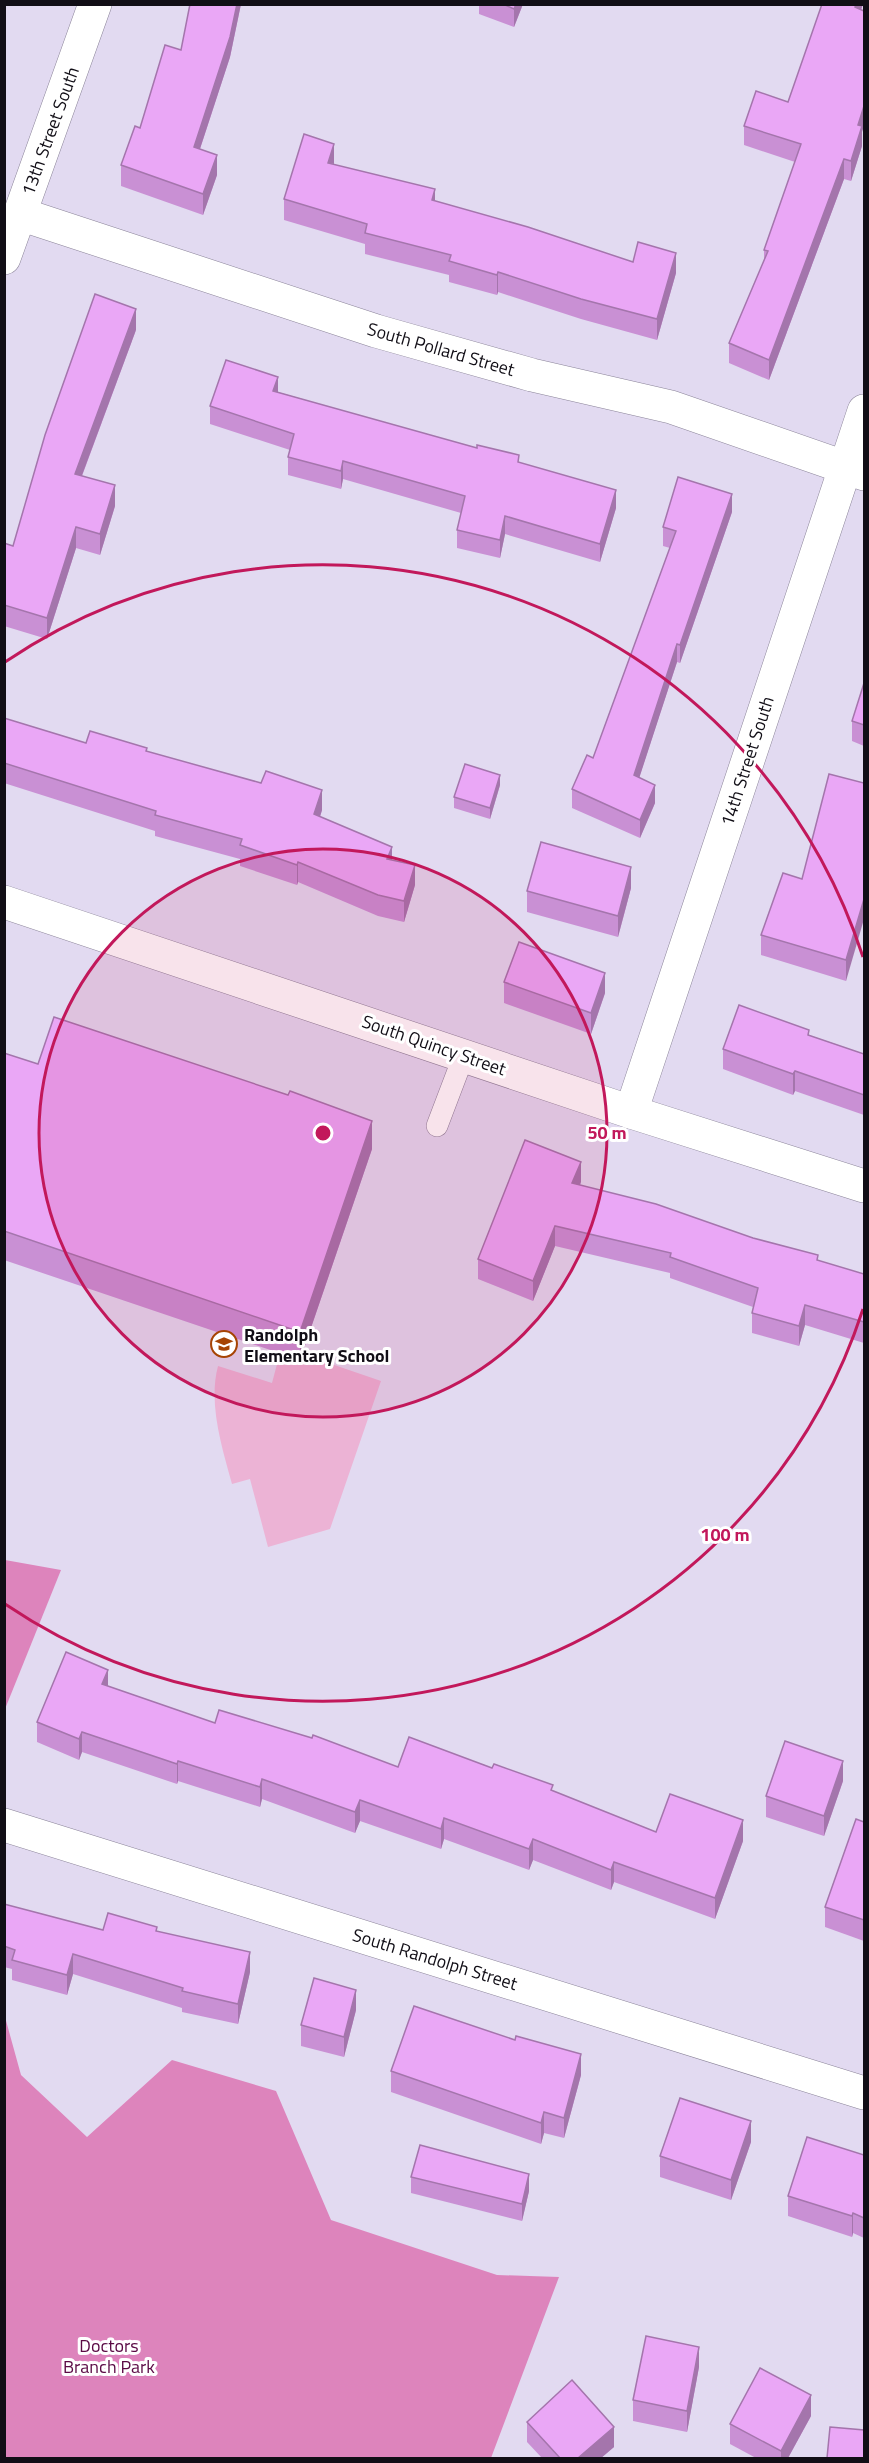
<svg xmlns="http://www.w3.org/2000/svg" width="869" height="2463" font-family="'Titillium Web',sans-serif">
  <rect width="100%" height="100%" fill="#e2daf1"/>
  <path fill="#ecb3d5" d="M280,1353L300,1360L311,1357L381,1381L330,1529L268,1547L250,1479L232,1484C222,1447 208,1404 218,1366L272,1383Z"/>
  <g fill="#dd84bc">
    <polygon points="5,1560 61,1570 5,1709 4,1560"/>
    <polygon points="5,2017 21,2075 87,2137 172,2060 276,2091 331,2220 497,2275 559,2277 491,2458 5,2458"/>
  </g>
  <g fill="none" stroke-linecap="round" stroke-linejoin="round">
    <defs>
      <polyline id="lane" points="437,1126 464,1055"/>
      <g id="street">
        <polyline points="20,214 376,331 532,375 671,407 864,474"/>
        <polyline points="4,258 95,4"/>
        <polyline points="4,902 631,1112 864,1186"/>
        <polyline points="631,1112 864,411"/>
        <polyline points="4,1825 864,2093"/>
      </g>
    </defs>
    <use href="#lane" stroke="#8b8499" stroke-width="22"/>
    <use href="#street" stroke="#8b8499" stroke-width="34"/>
    <use href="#lane" stroke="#fff" stroke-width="21"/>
    <use href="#street" stroke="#fff" stroke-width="33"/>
  </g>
  <g fill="#c990d4">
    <polygon points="190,4 241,4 230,57 200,149 217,175 203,215 121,186 121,165 181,50"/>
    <polygon points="479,4 523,4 514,27 479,14"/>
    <polygon points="863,4 861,10 862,146 851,181 844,179 769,380 729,363 729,343 764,261 764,250 795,162 744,145 744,126 788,102"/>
    <polygon points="334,164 435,201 633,262 676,273 657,340 581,319 498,292 497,295 449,282 449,275 365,254 365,244 284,220 284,199"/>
    <polygon points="136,330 82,476 115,506 100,555 76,548 47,639 4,626 4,543 13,546"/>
    <polygon points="278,392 519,462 616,508 600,562 505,534 500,558 457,548 457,530 461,513 343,479 341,489 288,475 288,457 290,450 210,424 210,406"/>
    <polygon points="732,512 680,663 677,662 639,778 655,803 640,838 572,808 572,789 593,758 670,548 663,546 663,527"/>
    <polygon points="864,683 864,746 852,741 852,721"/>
    <polygon points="4,718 86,743 147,751 322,810 320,817 392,860 415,885 404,922 378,916 298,882 297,885 240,866 240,859 155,836 155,831 4,783"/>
    <polygon points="864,783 846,981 761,955 761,935 802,879"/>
    <polygon points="500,785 490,819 454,808 454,797"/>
    <polygon points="631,888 618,937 527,912 527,891"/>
    <polygon points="504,982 605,993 591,1034 504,1003"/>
    <polygon points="809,1035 864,1054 864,1115 795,1091 793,1095 723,1069 723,1049"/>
    <polygon points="4,1053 38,1064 372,1149 300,1360 4,1260"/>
    <polygon points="581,1182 580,1185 818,1261 864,1274 864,1343 805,1325 799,1346 752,1333 752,1313 753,1307 670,1278 670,1273 555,1246 533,1301 478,1279 478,1259"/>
    <polygon points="108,1686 215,1723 398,1767 553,1791 656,1832 743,1841 715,1919 614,1882 611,1890 533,1860 529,1870 444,1839 441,1849 360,1821 355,1833 262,1799 260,1807 178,1781 177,1784 82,1752 79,1760 37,1742 37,1722"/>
    <polygon points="843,1781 824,1836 766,1817 766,1796"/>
    <polygon points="864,1822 864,1941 825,1927 825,1907"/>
    <polygon points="4,1904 103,1930 157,1931 250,1972 238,2024 182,2012 182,2008 73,1974 67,1995 12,1980 12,1969 4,1967"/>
    <polygon points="356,2010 344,2057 301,2046 301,2025"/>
    <polygon points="515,2040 581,2075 564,2138 544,2133 541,2144 391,2092 391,2071"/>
    <polygon points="751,2142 731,2200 660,2177 660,2156"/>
    <polygon points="864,2155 864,2238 853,2233 852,2237 788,2216 788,2196"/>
    <polygon points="411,2177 529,2191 522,2221 411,2193"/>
    <polygon points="699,2367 687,2432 633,2421 633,2400"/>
    <polygon points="811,2416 788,2458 756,2458 730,2444 730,2424"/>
    <polygon points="527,2422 614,2447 601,2458 542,2458 527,2442"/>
  </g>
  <g fill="#a475ac">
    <polygon points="237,4 241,4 230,57 194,167 194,147"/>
    <polygon points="516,4 523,4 514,27 514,9"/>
    <polygon points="856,4 863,4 855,27 855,7"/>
    <polygon points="864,106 864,126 862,132 862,146 851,181 851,161 858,125"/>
    <polygon points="334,144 334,164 328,163"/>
    <polygon points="217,155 217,175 203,215 203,194"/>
    <polygon points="844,159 844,179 769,380 769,360"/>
    <polygon points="435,189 435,209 432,200"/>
    <polygon points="676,253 676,273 657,340 657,319"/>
    <polygon points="498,272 498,292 497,295 497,275"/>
    <polygon points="136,309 136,330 75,494 75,474"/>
    <polygon points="278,377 278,395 273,391"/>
    <polygon points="343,461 343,479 341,489 341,471"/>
    <polygon points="115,485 115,506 100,555 100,534"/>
    <polygon points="616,490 616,508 600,562 600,544"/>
    <polygon points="732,494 732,512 680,663 680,645"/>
    <polygon points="505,516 505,534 500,558 500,540"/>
    <polygon points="76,527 76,548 47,639 47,618"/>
    <polygon points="677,644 677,662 634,794 634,775"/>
    <polygon points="500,775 500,785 490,819 490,808"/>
    <polygon points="655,785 655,803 640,838 640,820"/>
    <polygon points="322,790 322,810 314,835 314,814"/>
    <polygon points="392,847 392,867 387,859"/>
    <polygon points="298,862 298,882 297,885 297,865"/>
    <polygon points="415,865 415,885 404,922 404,901"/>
    <polygon points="631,867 631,888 618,937 618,916"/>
    <polygon points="864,899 864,919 846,981 846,960"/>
    <polygon points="605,973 605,993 591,1034 591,1013"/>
    <polygon points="795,1071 795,1091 793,1095 793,1074"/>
    <polygon points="372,1121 372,1149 300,1360 300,1332"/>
    <polygon points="581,1162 581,1182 572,1204 572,1183"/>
    <polygon points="555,1226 555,1246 533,1301 533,1281"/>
    <polygon points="805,1305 805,1325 799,1346 799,1326"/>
    <polygon points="108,1670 108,1690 102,1684"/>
    <polygon points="82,1732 82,1752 79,1760 79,1739"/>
    <polygon points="178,1761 178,1781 177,1784 177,1764"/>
    <polygon points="843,1761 843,1781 824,1836 824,1816"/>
    <polygon points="262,1779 262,1799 260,1807 260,1787"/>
    <polygon points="360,1800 360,1821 355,1833 355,1812"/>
    <polygon points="444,1818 444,1839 441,1849 441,1829"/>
    <polygon points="743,1820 743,1841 715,1919 715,1898"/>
    <polygon points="533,1839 533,1860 529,1870 529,1849"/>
    <polygon points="614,1862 614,1882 611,1890 611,1870"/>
    <polygon points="250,1952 250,1972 238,2024 238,2004"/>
    <polygon points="73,1954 73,1974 67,1995 67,1975"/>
    <polygon points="356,1990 356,2010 344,2057 344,2037"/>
    <polygon points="581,2054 581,2075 564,2138 564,2118"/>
    <polygon points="544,2112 544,2133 541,2144 541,2123"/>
    <polygon points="751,2121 751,2142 731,2200 731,2180"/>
    <polygon points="529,2174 529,2191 522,2221 522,2204"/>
    <polygon points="853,2213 853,2233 852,2237 852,2216"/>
    <polygon points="699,2347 699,2367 687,2432 687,2411"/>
    <polygon points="811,2395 811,2416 788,2458 781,2458 781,2451"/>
    <polygon points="614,2427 614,2447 601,2458 578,2458"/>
  </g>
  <g fill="#eaa7f6" stroke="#a475ac" stroke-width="1.5">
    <polygon points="190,4 237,4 230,37 194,147 217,155 203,194 121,165 135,126 140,128 165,45 181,50"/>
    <polygon points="503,4 516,4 514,9"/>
    <polygon points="822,4 856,4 855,7 864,11 864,106 858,125 862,126 851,161 844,159 769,360 729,343 768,251 764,250 801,144 744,126 756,91 788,102"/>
    <polygon points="304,134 334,144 328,163 435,189 432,200 528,227 633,262 638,242 676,253 657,319 581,299 498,272 497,275 449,261 451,255 365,233 367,224 284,199"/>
    <polygon points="95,294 136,309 75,474 115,485 100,534 76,527 47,618 4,605 4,543 13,546 45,435"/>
    <polygon points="226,360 278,377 273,391 477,448 477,445 519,455 518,462 616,490 600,544 505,516 500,540 457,530 465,496 343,461 341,471 288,457 294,434 210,406"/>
    <polygon points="678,477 732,494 680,645 677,644 634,775 655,785 640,820 572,789 587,755 593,758 676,531 663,527"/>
    <polygon points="864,683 864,725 852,721"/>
    <polygon points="4,718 86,743 90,731 147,748 146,751 261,783 266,771 322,790 314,814 392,847 387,859 415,865 404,901 378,895 298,862 297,865 240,845 242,839 155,815 156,811 4,763"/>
    <polygon points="465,764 500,775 490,808 454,797"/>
    <polygon points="829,774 864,783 864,899 846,960 761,935 783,873 802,879"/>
    <polygon points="541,842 631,867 618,916 527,891"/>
    <polygon points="519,942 605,973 591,1013 504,982"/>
    <polygon points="739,1005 809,1030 808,1035 864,1054 864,1095 795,1071 793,1074 723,1049"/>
    <polygon points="54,1017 288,1095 290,1091 372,1121 300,1332 4,1231 4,1053 38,1064"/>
    <polygon points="525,1140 581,1162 572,1183 656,1204 753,1238 818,1255 817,1260 864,1274 864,1322 805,1305 799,1326 752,1313 758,1288 670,1257 671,1253 555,1226 533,1281 478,1259"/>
    <polygon points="66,1652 108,1670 102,1684 215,1723 219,1710 312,1738 313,1735 398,1767 409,1737 492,1768 494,1764 553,1785 551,1790 656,1832 670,1794 743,1820 715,1898 614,1862 611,1870 533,1839 529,1849 444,1818 441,1829 360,1800 355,1812 262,1779 260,1787 178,1761 177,1764 82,1732 79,1739 37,1722"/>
    <polygon points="785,1741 843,1761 824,1816 766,1796"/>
    <polygon points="856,1819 864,1822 864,1920 825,1907"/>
    <polygon points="4,1904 103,1930 108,1913 157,1927 156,1931 250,1952 238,2004 182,1991 183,1988 73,1954 67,1975 12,1960 15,1950 4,1946"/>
    <polygon points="314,1978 356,1990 344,2037 301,2025"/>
    <polygon points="414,2006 515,2040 516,2036 581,2054 564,2118 544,2112 541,2123 391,2071"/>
    <polygon points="680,2098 751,2121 731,2180 660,2156"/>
    <polygon points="807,2137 864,2155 864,2218 853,2213 852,2216 788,2196"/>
    <polygon points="420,2145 529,2174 522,2204 411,2177"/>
    <polygon points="646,2336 699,2347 687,2411 633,2400"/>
    <polygon points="760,2368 811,2395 781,2451 730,2424"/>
    <polygon points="572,2380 614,2427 578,2458 560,2458 527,2422"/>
    <polygon points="830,2427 864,2430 864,2458 827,2458"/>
  </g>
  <circle cx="323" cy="1133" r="284" fill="#c2185b" fill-opacity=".12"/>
  <g fill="none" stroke="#c2185b" stroke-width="3">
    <circle cx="323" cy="1133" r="284"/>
    <path d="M863 1309A568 568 0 0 1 5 1604M5 662A568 568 0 0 1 863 957"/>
  </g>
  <defs>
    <symbol id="school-ring" viewBox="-11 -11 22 22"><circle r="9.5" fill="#fff" stroke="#a64404" stroke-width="1.5"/><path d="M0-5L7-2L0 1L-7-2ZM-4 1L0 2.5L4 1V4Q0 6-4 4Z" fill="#a64404"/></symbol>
  </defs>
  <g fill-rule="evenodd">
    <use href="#school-ring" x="209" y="1329" width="30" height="30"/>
  </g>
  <g text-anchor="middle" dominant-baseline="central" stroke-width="6" stroke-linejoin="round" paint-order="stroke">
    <g font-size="18" fill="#110e16" stroke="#fff">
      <text transform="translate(50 131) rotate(-70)">13th Street South</text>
      <text transform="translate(441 349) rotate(16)">South Pollard Street</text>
      <text transform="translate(747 761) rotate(-72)">14th Street South</text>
      <text transform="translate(434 1045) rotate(19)">South Quincy Street</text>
      <text transform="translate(435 1959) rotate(17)">South Randolph Street</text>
    </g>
    <g font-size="18" font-weight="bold" fill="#110e16" stroke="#fff" text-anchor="start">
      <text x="244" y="1334">Randolph<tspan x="244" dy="21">Elementary School</tspan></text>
    </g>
    <g font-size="18" fill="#5a0944" stroke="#fff">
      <text x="109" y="2345">Doctors<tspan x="109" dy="21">Branch Park</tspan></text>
    </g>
  </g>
  <circle cx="323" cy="1133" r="9" fill="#c2185b" stroke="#fff" stroke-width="3"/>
  <g font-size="18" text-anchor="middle" font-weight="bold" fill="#c2185b" stroke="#fff" stroke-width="6" stroke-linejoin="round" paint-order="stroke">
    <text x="607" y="1139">50 m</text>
    <text x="725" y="1541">100 m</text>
  </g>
  <rect width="869" height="2463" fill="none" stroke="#110e16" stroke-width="12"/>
</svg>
